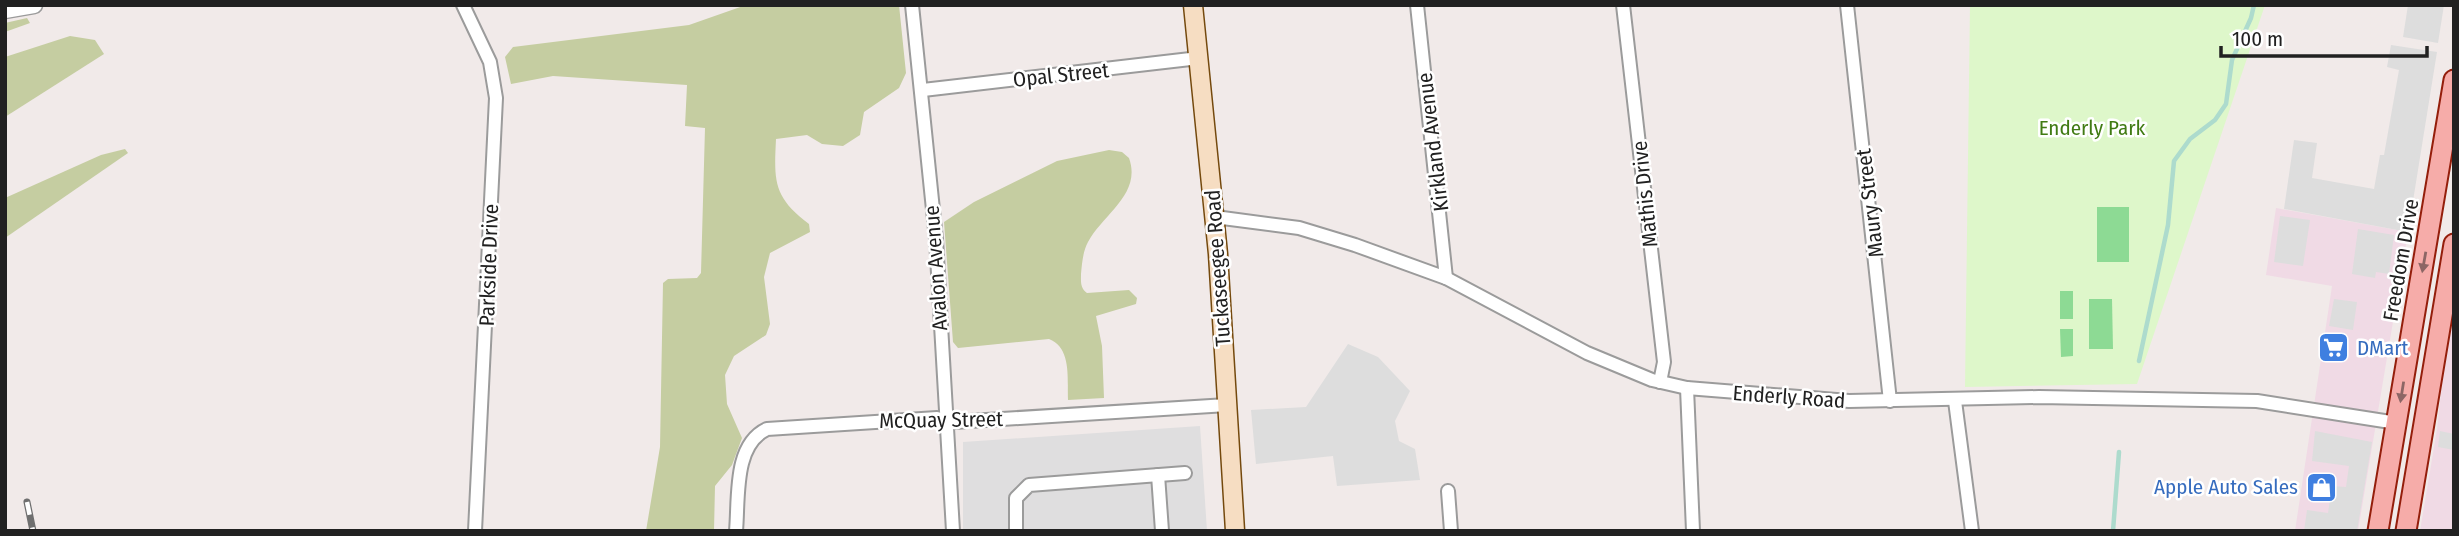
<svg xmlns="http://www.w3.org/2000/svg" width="2459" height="536" font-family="'Fira Sans Condensed',sans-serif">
  <rect width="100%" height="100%" fill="#f1eae9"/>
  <polygon fill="#dfdedf" points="1200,426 1207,531 963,531 963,442"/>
  <g fill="#f0dae5">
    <polygon points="2276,208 2408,232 2358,531 2295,531 2332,286 2266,275"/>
    <polygon points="2454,274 2454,531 2420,531 2437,429"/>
  </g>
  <g fill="#c5cda1">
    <path d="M746,5H899L906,73L899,88L864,112L860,135L843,146L822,144L807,135L776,139C774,181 773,197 809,224L810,232L770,253L764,277L770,324L766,335L734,356L725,375L727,404L742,438L732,465L715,486L714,531H646L660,447L663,283L668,279L697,278L701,273L705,128L685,126L687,85L553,76L511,84L505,57L513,47L689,25Z"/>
    <polygon points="27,18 30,23 5,32 5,23"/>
    <polygon points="70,36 95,40 104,54 5,117 5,57"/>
    <polygon points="125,149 128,153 5,238 5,198 101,155"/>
    <path d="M1109,150L1122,152L1129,158C1142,194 1103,214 1088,242C1083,251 1082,263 1081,274C1081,282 1080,288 1087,293L1129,290L1137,298L1136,304L1096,316L1102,346L1104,398L1068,400C1067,379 1072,348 1049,339L958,348L953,342L944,222L974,202L1057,161Z"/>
  </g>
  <polygon fill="#def7ca" points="1970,5 2265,5 2137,384 1965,387"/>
  <g fill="#8dda94">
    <rect x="2097" y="207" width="32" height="55"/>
    <rect x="2060" y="291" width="13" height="28"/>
    <polygon points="2089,299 2112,299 2113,349 2089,349"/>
    <polygon points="2060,329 2073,329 2073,356 2061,357"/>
  </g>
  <g fill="#ddd">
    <polygon points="2408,5 2444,5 2438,43 2403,37"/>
    <polygon points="2391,45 2437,52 2408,232 2284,209 2294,140 2317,143 2312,178 2374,189 2380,155 2384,155 2399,70 2387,67"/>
    <polygon points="2280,216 2310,220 2303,266 2274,262"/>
    <polygon points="2358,229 2394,235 2389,274 2376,272 2375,278 2352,274"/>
    <polygon points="2334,299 2357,302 2353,330 2329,326"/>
    <polygon points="1348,344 1378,357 1410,391 1395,421 1399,441 1415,449 1420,480 1337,486 1333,456 1256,464 1251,410 1306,407"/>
    <polygon points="2315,431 2372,442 2357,531 2304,531 2307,510 2328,513 2332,486 2346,487 2349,466 2312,461"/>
    <polygon points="2440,431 2454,434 2454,450 2438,447"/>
  </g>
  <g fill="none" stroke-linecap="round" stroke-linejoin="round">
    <g stroke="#addbcd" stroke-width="4.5">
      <polyline points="2139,361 2168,225 2174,161 2190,139 2215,120 2226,104 2232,60 2251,18 2254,5"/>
      <polyline points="2113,531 2119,452"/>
    </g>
    <defs>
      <g id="minor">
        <polyline points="463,5 490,62 496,98 475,531"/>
        <polyline points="912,5 936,239 953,531"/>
        <polyline points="1417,5 1446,278"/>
        <polyline points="1623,5 1664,362 1660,382"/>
        <polyline points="1847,5 1890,401"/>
        <polyline points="923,90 1199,58"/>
        <polyline points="1215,217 1299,228 1355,245 1446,278 1587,353 1652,380 1687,388 1849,401 2039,397 2257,401 2397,423"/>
        <polyline points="1687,388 1693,531"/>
        <polyline points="1955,401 1972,531"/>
        <polyline points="1158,475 1162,531"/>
        <polyline points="1448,491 1451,531"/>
        <path d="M736,531C739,498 733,445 767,429L937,418L954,422L1227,405"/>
        <polyline points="1016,531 1016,498 1029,485 1185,473"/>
      </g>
      <polyline id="tertiary" points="5,10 34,5"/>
      <polyline id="secondary" points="1193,5 1218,254 1235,531"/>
      <g id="primary">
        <polyline points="2378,531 2454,80"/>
        <polyline points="2406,531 2454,244"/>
      </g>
    </defs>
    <use href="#minor" stroke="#9b9b9b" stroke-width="16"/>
    <use href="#tertiary" stroke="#9b9b9b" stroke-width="19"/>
    <use href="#secondary" stroke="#74490d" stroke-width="21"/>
    <use href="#primary" stroke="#941e0b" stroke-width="23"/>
    <use href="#minor" stroke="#fff" stroke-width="12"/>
    <use href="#tertiary" stroke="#fff" stroke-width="16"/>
    <use href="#secondary" stroke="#f6ddc2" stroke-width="18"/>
    <use href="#primary" stroke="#f6aca9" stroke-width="19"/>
    <defs>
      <polyline id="rail" points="27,502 33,531"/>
    </defs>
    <use href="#rail" stroke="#6f6f6f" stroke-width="7"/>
    <use href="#rail" stroke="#fff" stroke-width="4.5" stroke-dasharray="13" stroke-linecap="butt"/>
  </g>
  <defs><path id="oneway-solid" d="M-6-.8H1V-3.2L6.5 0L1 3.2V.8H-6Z" transform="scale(1.75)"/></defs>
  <g fill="#8c6665">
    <use href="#oneway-solid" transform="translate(2424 262) rotate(100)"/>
    <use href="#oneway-solid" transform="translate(2402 392) rotate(99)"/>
  </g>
  <defs>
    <symbol id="supermarket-square" viewBox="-11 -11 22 22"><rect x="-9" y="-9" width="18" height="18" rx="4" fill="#3f7fe0" stroke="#fff"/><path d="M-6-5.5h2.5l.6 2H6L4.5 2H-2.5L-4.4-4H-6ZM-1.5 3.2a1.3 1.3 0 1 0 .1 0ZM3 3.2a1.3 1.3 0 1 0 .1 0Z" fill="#fff"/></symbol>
    <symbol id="shop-square" viewBox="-11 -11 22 22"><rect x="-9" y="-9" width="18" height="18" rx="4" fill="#3f7fe0" stroke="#fff"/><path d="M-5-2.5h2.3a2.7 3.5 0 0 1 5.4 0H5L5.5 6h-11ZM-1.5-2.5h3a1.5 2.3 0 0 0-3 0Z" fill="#fff"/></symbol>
  </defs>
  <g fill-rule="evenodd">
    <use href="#supermarket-square" x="2316" y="330" width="35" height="35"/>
    <use href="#shop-square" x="2304" y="470" width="35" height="35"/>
  </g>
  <g text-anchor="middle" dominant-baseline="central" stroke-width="5" stroke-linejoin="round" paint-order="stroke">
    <g font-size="21" fill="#212121" stroke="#fff">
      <text transform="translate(1061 75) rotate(-6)">Opal Street</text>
      <text transform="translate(1433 142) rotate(-97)">Kirkland Avenue</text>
      <text transform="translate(1645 194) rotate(-96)">Mathis Drive</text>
      <text transform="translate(1870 203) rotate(-97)">Maury Street</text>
      <text transform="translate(2401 260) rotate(-80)">Freedom Drive</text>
      <text transform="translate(489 265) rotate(-88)">Parkside Drive</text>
      <text transform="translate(936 268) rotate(-94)">Avalon Avenue</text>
      <text transform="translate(1218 268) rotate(-94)">Tuckaseegee Road</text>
      <text transform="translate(1789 397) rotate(4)">Enderly Road</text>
      <text transform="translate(941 420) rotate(-1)">McQuay Street</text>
    </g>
    <g font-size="21" fill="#417b14" stroke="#fff">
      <text x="2092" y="128">Enderly Park</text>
    </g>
    <g font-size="21" fill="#366cbe" stroke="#fff" text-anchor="start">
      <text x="2357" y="348">DMart</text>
      <text x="2298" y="487" text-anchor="end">Apple Auto Sales</text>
    </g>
  </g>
  <rect width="2459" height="536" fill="none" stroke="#212121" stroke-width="14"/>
  <path d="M2221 46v10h206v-10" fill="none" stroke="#212121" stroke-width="3.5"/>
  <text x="2232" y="46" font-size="21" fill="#212121" stroke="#ffffff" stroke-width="5" paint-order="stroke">100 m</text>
</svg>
